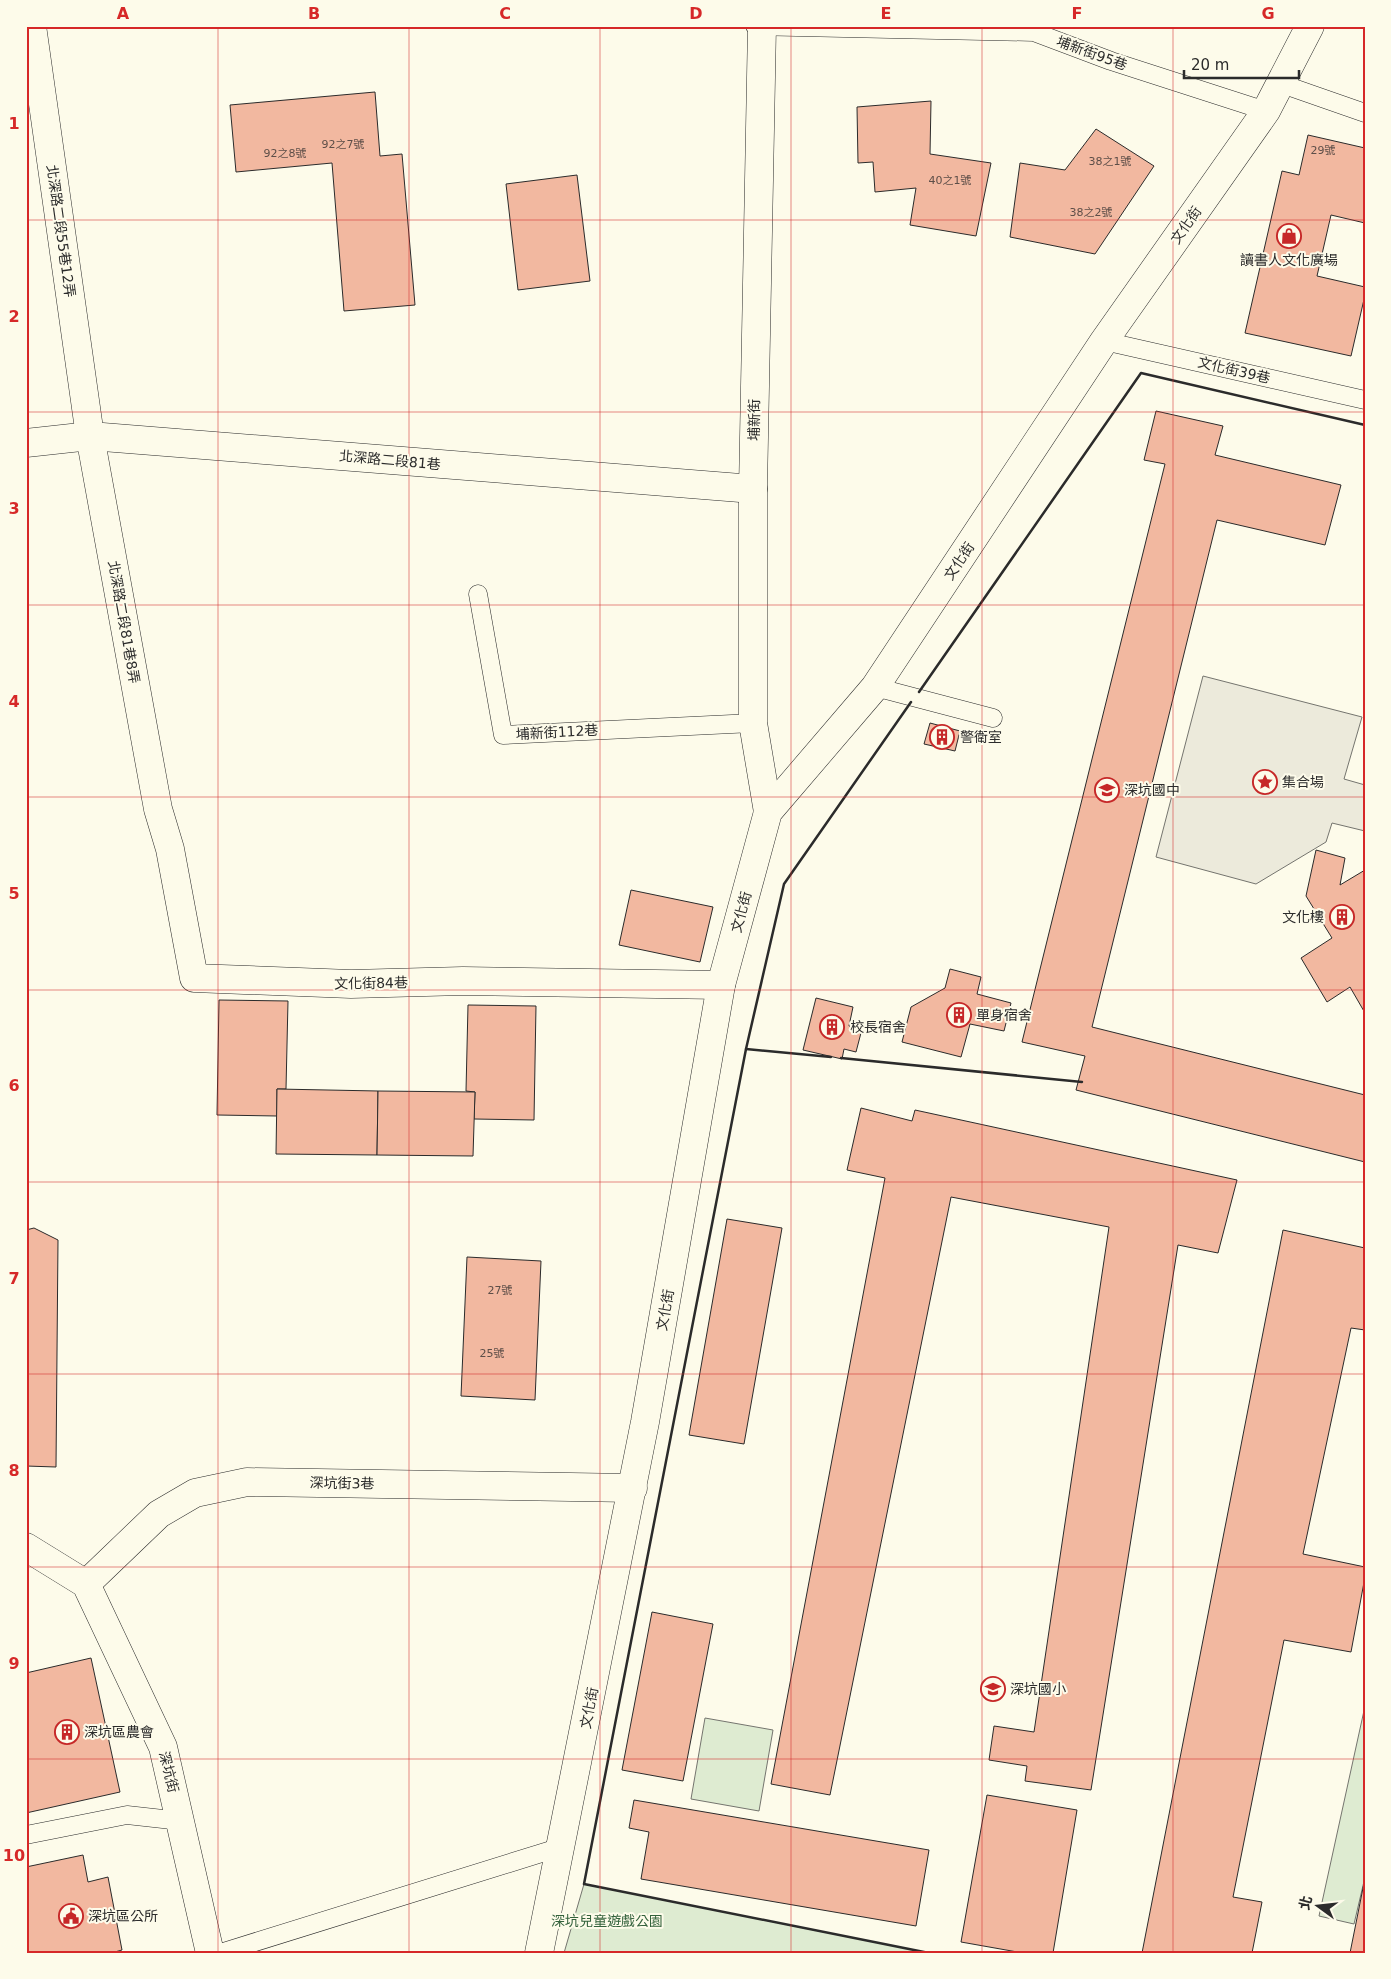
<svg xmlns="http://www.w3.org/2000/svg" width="1391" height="1979" font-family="'DejaVu Sans','Noto Sans TC',sans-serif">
  <rect width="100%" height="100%" fill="#fdfbea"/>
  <g fill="#deebd1" stroke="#74746e">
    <polygon points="1365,1706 1365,1877 1354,1924 1319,1916"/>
    <polygon points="705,1718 773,1730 759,1811 691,1799"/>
    <polygon points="584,1884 929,1953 564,1953"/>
  </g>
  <polygon fill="#eceadb" stroke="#74746e" points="1203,676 1362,717 1344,779 1365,785 1365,831 1332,823 1326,842 1256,884 1156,857"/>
  <g fill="#f2b8a0" stroke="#2b2b2b">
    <polygon points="375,92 380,156 402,154 415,305 344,311 332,163 236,172 230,105"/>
    <polygon points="931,101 930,154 991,163 976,236 910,225 916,188 875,192 873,162 858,163 857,107"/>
    <polygon points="1096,129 1154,166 1095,254 1010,237 1020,163 1065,170"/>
    <polygon points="1308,135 1365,148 1365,223 1331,215 1317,276 1365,287 1365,295 1351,356 1245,333 1282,171 1299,175"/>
    <polygon points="577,175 590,281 518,290 506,184"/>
    <polygon points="1156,411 1223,426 1215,455 1341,485 1325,545 1217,520 1092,1027 1365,1095 1365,1162 1076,1090 1085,1056 1022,1042 1165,464 1144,460"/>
    <polygon points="930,723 960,731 955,751 924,744"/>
    <polygon points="1316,850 1345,858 1340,885 1365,870 1365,1013 1350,987 1327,1002 1301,958 1332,938 1306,896"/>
    <polygon points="631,890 713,907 700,962 619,945"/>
    <polygon points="950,969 981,977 977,994 1011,1003 1004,1031 970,1024 961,1057 902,1042 911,1007 945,988"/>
    <polygon points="816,998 853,1007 849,1026 862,1029 856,1052 844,1049 842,1059 803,1050"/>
    <polygon points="219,1000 288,1001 286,1089 277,1089 277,1116 217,1115"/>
    <polygon points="468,1005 536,1006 534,1120 474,1119 475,1092 466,1091"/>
    <polygon points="277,1089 378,1091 377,1155 276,1154"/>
    <polygon points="378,1091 475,1092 473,1156 377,1155"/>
    <polygon points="861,1108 912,1121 915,1110 1237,1180 1218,1253 1178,1245 1091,1790 1025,1781 1027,1766 989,1760 994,1726 1034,1732 1109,1227 951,1197 830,1795 771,1784 885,1178 847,1170"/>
    <polygon points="727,1219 782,1228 744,1444 689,1435"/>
    <polygon points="34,1228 58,1240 56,1467 26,1466 26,1230"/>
    <polygon points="1283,1230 1365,1248 1365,1330 1351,1328 1303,1554 1365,1567 1365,1577 1351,1652 1284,1640 1233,1897 1262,1902 1252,1953 1142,1953"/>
    <polygon points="467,1257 541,1261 535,1400 461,1396"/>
    <polygon points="652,1612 713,1624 683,1781 622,1770"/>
    <polygon points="91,1658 120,1792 26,1813 26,1673"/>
    <polygon points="987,1795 1077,1810 1053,1953 1023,1953 961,1942"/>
    <polygon points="634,1800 929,1850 916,1926 641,1879 649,1832 629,1828"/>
    <polygon points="83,1855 88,1882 108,1877 122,1950 111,1953 26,1953 26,1867"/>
    <polygon points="1365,1878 1365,1953 1350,1953"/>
  </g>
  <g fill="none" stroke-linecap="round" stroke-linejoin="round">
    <defs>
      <g id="lane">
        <polyline points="755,26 1034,32 1111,61 1266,111"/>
        <polyline points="1279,83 1365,113"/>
        <polyline points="1104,341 1365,400"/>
        <polyline points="478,594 503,735 753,723"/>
        <polyline points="875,687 993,718"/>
        <polyline points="26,1835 127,1815 181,1821"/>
        <polyline points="220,1953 561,1847"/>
      </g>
      <g id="street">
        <polyline points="32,26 90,436 158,809 170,849 194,978 351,984 463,981 721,985"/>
        <polyline points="762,26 753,489 753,723 768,812"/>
        <polyline points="26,443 90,436 753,489"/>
        <polyline points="26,1547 86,1584 163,1747 210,1953"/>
        <polyline points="86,1584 159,1514 195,1493 247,1482 633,1488"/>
        <polyline points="539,1953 645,1422 721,985 768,812 875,687 1104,341 1266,111 1310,26"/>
      </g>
    </defs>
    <use href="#lane" stroke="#2b2b2b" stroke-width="19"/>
    <use href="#street" stroke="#2b2b2b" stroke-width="29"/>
    <use href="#lane" stroke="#fdfbea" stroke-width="18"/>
    <use href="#street" stroke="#fdfbea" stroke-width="28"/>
    <g stroke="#2b2b2b" stroke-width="2.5">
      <polyline points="919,692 1141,373 1365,425"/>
      <polyline points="911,702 784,884 746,1049 584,1884 929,1953"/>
      <polyline points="746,1049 831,1057"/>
      <polyline points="841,1058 1082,1082"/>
    </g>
  </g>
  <path fill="none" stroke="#d62828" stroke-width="1" stroke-opacity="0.55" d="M218,26V1953M409,26V1953M600,26V1953M791,26V1953M982,26V1953M1173,26V1953M26,220H1365M26,412H1365M26,605H1365M26,797H1365M26,990H1365M26,1182H1365M26,1374H1365M26,1567H1365M26,1759H1365"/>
  <defs>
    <symbol id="shop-ring" viewBox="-11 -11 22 22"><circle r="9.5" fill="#fdfbea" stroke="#c62828" stroke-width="1.5"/><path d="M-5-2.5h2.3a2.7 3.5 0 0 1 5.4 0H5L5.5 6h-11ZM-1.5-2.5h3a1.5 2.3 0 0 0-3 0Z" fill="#c62828"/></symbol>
    <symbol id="building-ring" viewBox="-11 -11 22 22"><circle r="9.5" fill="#fdfbea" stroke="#c62828" stroke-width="1.5"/><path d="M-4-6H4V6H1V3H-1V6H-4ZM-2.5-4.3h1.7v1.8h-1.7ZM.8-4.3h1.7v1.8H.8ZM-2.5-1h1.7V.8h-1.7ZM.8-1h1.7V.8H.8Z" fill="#c62828"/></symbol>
    <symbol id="sight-ring" viewBox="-11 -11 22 22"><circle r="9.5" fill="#fdfbea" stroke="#c62828" stroke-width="1.5"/><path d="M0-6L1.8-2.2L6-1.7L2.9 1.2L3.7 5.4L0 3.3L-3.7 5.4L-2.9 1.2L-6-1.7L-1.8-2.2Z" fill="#c62828"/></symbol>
    <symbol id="school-ring" viewBox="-11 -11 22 22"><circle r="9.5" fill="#fdfbea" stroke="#c62828" stroke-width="1.5"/><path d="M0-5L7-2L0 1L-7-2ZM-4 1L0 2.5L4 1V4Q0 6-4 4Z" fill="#c62828"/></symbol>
    <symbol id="civic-ring" viewBox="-11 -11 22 22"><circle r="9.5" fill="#fdfbea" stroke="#c62828" stroke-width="1.5"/><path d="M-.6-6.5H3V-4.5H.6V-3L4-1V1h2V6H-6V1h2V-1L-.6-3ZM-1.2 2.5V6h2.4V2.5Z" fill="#c62828"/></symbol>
  </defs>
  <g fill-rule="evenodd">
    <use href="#shop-ring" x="1275" y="222" width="28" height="28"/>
    <use href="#building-ring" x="928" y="723" width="28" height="28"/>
    <use href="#sight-ring" x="1251" y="768" width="28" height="28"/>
    <use href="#school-ring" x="1093" y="776" width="28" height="28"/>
    <use href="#building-ring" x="1328" y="903" width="28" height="28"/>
    <use href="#building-ring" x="945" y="1001" width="28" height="28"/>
    <use href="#building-ring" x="818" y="1013" width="28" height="28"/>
    <use href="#school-ring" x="979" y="1675" width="28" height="28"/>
    <use href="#building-ring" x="53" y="1718" width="28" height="28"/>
    <use href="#civic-ring" x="57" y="1902" width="28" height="28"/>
  </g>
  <g text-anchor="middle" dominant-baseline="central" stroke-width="4" stroke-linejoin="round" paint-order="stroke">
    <g font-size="11" fill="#5d4e48">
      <text x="343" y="144">92之7號</text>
      <text x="1323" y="150">29號</text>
      <text x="285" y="153">92之8號</text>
      <text x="1110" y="161">38之1號</text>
      <text x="950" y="180">40之1號</text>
      <text x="1091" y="212">38之2號</text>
      <text x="500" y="1290">27號</text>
      <text x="492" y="1353">25號</text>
    </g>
    <g font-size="14" fill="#2b2b2b" stroke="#fdfbea">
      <text transform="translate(1092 53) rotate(20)">埔新街95巷</text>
      <text transform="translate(1186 225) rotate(-55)">文化街</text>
      <text transform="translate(61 231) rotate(82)">北深路二段55巷12弄</text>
      <text transform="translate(1234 370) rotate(13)">文化街39巷</text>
      <text transform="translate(754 420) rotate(-89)">埔新街</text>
      <text transform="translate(390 460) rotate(5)">北深路二段81巷</text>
      <text transform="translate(959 561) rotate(-56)">文化街</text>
      <text transform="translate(124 622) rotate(80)">北深路二段81巷8弄</text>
      <text transform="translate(557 732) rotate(-3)">埔新街112巷</text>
      <text transform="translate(741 912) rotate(-75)">文化街</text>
      <text transform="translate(371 983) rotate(-1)">文化街84巷</text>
      <text transform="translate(665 1310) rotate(-80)">文化街</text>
      <text transform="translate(342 1483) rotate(1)">深坑街3巷</text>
      <text transform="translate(589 1708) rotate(-79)">文化街</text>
      <text transform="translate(169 1772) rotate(76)">深坑街</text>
    </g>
    <g font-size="14" fill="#2b2b2b" stroke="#fdfbea" text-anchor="start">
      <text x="1289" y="260" text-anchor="middle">讀書人文化廣場</text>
      <text x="960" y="737">警衛室</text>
      <text x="1282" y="782">集合場</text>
      <text x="1124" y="790">深坑國中</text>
      <text x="1324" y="917" text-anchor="end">文化樓</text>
      <text x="976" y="1015">單身宿舍</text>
      <text x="850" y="1027">校長宿舍</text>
      <text x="1010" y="1689">深坑國小</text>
      <text x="84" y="1732">深坑區農會</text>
      <text x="88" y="1916">深坑區公所</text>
    </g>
    <g font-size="14" fill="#34623c" stroke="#fdfbea">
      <text x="607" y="1921">深坑兒童遊戲公園</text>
    </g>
  </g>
  <rect width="1391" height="1979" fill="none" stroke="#fdfbea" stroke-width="55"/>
  <g transform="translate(1318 1906) rotate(285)" stroke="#fdfbea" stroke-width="4" paint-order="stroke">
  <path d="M0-4L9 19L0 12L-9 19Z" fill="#2b2b2b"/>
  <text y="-8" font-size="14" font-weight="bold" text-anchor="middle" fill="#2b2b2b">北</text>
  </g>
  <path d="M1184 70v8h115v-8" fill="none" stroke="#2b2b2b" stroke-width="2.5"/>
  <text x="1191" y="70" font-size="15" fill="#2b2b2b" stroke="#fdfbea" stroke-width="4" paint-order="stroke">20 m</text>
  <rect x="28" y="28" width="1336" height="1924" fill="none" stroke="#d62828" stroke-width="2"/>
  <g font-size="16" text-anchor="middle" font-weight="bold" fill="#d62828">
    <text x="123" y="19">A</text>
    <text x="314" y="19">B</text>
    <text x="505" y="19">C</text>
    <text x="696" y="19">D</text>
    <text x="886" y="19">E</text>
    <text x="1077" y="19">F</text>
    <text x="1268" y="19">G</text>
    <text x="14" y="129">1</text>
    <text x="14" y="322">2</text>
    <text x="14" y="514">3</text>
    <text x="14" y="707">4</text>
    <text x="14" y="899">5</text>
    <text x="14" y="1091">6</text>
    <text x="14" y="1284">7</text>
    <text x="14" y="1476">8</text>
    <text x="14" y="1669">9</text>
    <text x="14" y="1861">10</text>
  </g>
</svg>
